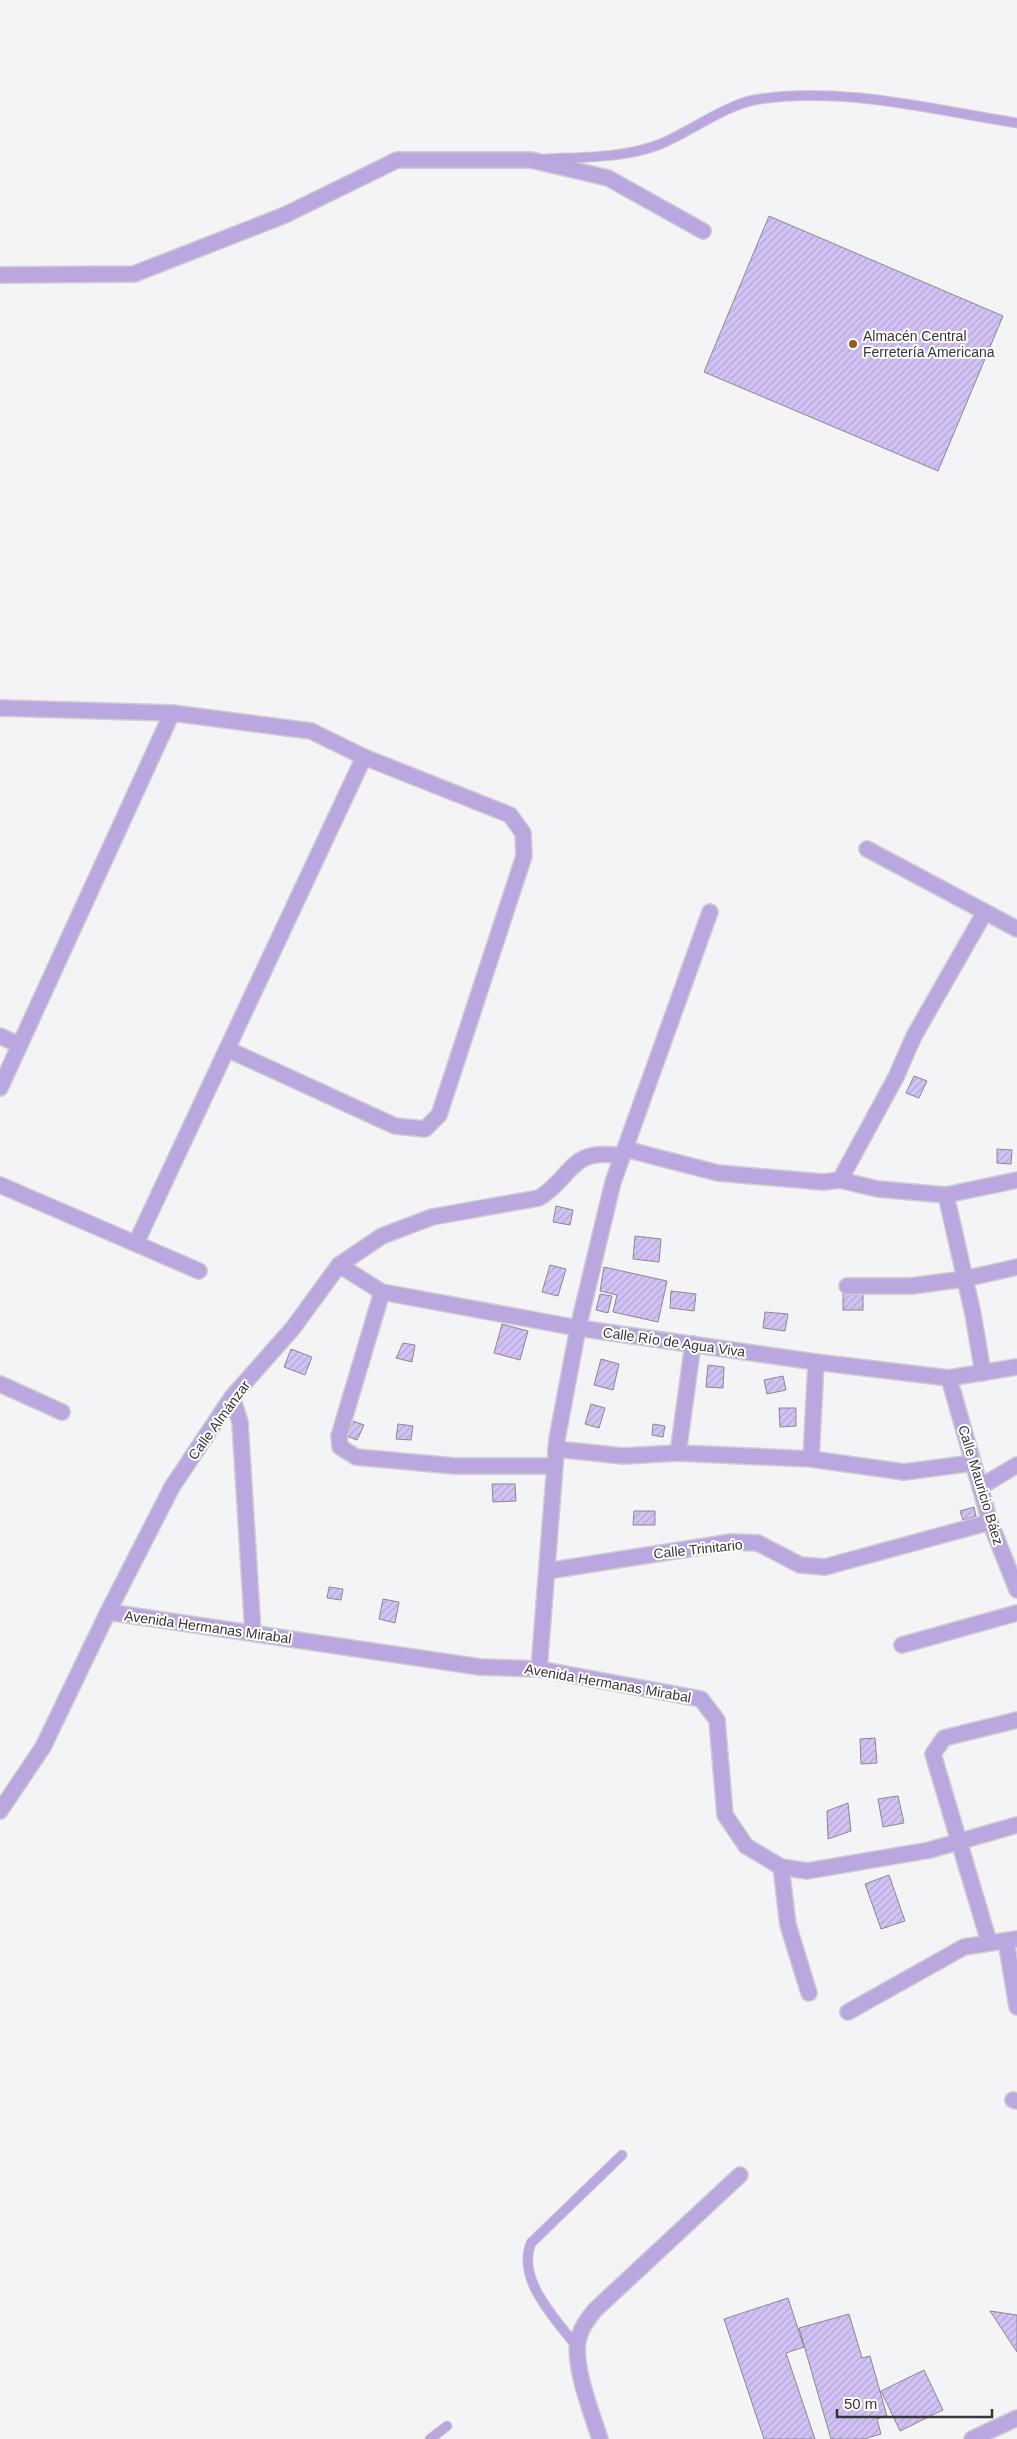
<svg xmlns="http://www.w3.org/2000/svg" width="1017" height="2439" font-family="Arial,sans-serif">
  <defs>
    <pattern id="building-hatch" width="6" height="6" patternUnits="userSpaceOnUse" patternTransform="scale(1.25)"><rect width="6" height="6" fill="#d2c1f4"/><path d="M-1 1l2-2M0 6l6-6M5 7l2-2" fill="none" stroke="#b5a6d2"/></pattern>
  </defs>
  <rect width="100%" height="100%" fill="#f4f3f6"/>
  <g fill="url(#building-hatch)" stroke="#8a8a8d">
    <polygon points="769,216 1003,316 938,471 704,372"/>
    <polygon points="914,1076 927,1081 919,1098 906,1093"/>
    <polygon points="997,1149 1012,1150 1011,1164 997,1163"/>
    <polygon points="556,1206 573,1210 570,1225 553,1222"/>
    <polygon points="635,1236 661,1239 659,1262 633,1259"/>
    <polygon points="550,1265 566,1269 558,1296 542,1292"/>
    <polygon points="604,1267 667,1281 658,1322 613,1312 617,1295 600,1291"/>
    <polygon points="671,1291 696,1294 694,1311 670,1308"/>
    <polygon points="600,1294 612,1296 608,1313 596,1310"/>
    <rect x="843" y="1294" width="20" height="16"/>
    <polygon points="765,1312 788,1314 785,1331 763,1328"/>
    <polygon points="502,1324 528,1331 520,1360 494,1353"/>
    <polygon points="403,1343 415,1345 412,1362 396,1358"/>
    <polygon points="291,1349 312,1357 305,1375 284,1367"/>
    <polygon points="601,1359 619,1364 613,1390 594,1385"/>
    <polygon points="708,1365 724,1367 723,1388 706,1387"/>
    <polygon points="783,1376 786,1390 767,1394 764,1380"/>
    <polygon points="591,1404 605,1408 599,1428 585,1424"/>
    <polygon points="779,1408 796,1408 796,1426 780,1427"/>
    <polygon points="350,1420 364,1425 357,1440 344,1435"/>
    <polygon points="398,1424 413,1426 411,1440 396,1439"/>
    <polygon points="653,1424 665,1426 663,1437 652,1435"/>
    <polygon points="492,1484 515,1484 516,1501 493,1502"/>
    <polygon points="974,1507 976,1516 963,1520 960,1511"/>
    <polygon points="634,1511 655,1511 655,1525 633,1525"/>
    <polygon points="329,1587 343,1589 341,1600 327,1598"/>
    <polygon points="383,1599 399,1602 395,1623 379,1619"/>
    <polygon points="875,1738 877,1763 861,1764 860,1739"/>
    <polygon points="898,1796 904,1823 883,1827 878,1799"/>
    <polygon points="848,1803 851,1831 828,1839 827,1811"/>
    <polygon points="889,1875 905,1921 881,1929 865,1884"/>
    <polygon points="788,2298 804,2347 786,2353 815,2439 764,2439 724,2319"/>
    <polygon points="990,2311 1017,2315 1017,2352"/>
    <polygon points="849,2314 862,2358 870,2356 887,2416 877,2419 881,2434 864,2439 831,2439 799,2328"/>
    <polygon points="924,2370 943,2410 900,2431 881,2391"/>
  </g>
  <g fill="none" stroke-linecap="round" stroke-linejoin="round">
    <defs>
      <g id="lane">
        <path d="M546,159C583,157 623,158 658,145C688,133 724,106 754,100C838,85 934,110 1017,123"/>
        <path d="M577,2347C556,2319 516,2280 531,2243L622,2155"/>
        <polyline points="430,2439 447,2426"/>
      </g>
      <g id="street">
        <polyline points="0,275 134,274 285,215 397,160 531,160 608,178 703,231"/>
        <polyline points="0,708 172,713 311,731 364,757 510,815 523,833 524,856 439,1115 425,1129 395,1126 227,1049"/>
        <polyline points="867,849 1017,929"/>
        <polyline points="0,1036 19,1045"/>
        <polyline points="0,1088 172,713"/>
        <polyline points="625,1149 718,1173 823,1182 840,1180 878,1189 946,1195 973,1314 983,1373"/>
        <polyline points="840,1180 896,1077 914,1036 985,912"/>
        <polyline points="0,1185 199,1271"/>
        <polyline points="946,1195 1017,1180"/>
        <polyline points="136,1243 364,757"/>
        <polyline points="339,1265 382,1292 578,1328 816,1362 949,1378 1017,1367"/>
        <polyline points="847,1286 911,1286 964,1279 1017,1267"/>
        <polyline points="382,1292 339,1436 340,1447 356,1457 455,1466 555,1466"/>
        <polyline points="949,1378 990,1522 1017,1590"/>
        <polyline points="0,1384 62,1412"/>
        <polyline points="232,1397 240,1422 253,1633"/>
        <polyline points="556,1449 623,1456 678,1453 811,1459 904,1472 973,1463"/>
        <polyline points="678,1453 693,1344"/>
        <polyline points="811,1459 816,1362"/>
        <polyline points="980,1487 1017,1465"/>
        <polyline points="547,1571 732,1542 758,1543 800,1565 825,1567 990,1522"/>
        <polyline points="108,1612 480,1667 539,1669 701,1699 717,1720 725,1815 746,1846 781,1867 807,1871 930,1850 1017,1825"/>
        <polyline points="902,1645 1017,1613"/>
        <polyline points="539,1669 557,1439 578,1328 613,1182 710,912"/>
        <path d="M0,1811L43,1747L108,1612L172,1487L232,1397L293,1328L339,1265L382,1236L432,1217L539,1198C574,1176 569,1147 622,1156"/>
        <polyline points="781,1867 788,1925 809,1993"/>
        <polyline points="1006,1941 1017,2007"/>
        <polyline points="989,1942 933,1754 944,1738 1017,1720"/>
        <polyline points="848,2012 964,1947 1017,1939"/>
        <polyline points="1013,2100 1017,2101"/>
        <path d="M600,2439C592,2414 571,2361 579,2337C582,2326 588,2319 595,2310L740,2175"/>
        <polyline points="972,2439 1017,2418"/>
      </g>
    </defs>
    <use href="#lane" stroke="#cecdd0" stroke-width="11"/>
    <use href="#street" stroke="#cecdd0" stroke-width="18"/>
    <use href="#lane" stroke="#baa7df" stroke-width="9"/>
    <use href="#street" stroke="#baa7df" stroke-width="15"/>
  </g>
  <circle fill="#945c16" stroke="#fff" stroke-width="2" cx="853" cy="344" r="5"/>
  <g text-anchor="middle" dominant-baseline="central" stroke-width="4" stroke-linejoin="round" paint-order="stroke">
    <g font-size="14" fill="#363637" stroke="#fff" text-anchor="start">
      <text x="863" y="336">Almacén Central<tspan x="863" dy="16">Ferretería Americana</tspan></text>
    </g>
    <g font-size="14" fill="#363637" stroke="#fff">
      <text transform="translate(674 1342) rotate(8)">Calle Río de Agua Viva</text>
      <text transform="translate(219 1420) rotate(-54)">Calle Almánzar</text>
      <text transform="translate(981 1485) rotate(73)">Calle Mauricio Báez</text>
      <text transform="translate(698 1549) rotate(-6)">Calle Trinitario</text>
      <text transform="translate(208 1627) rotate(8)">Avenida Hermanas Mirabal</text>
      <text transform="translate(608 1683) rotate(10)">Avenida Hermanas Mirabal</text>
    </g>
  </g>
  <path d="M837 2409v8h155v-8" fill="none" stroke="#363637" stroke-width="2.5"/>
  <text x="844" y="2409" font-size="15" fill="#363637" stroke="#ffffff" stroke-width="4" paint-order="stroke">50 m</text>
</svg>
